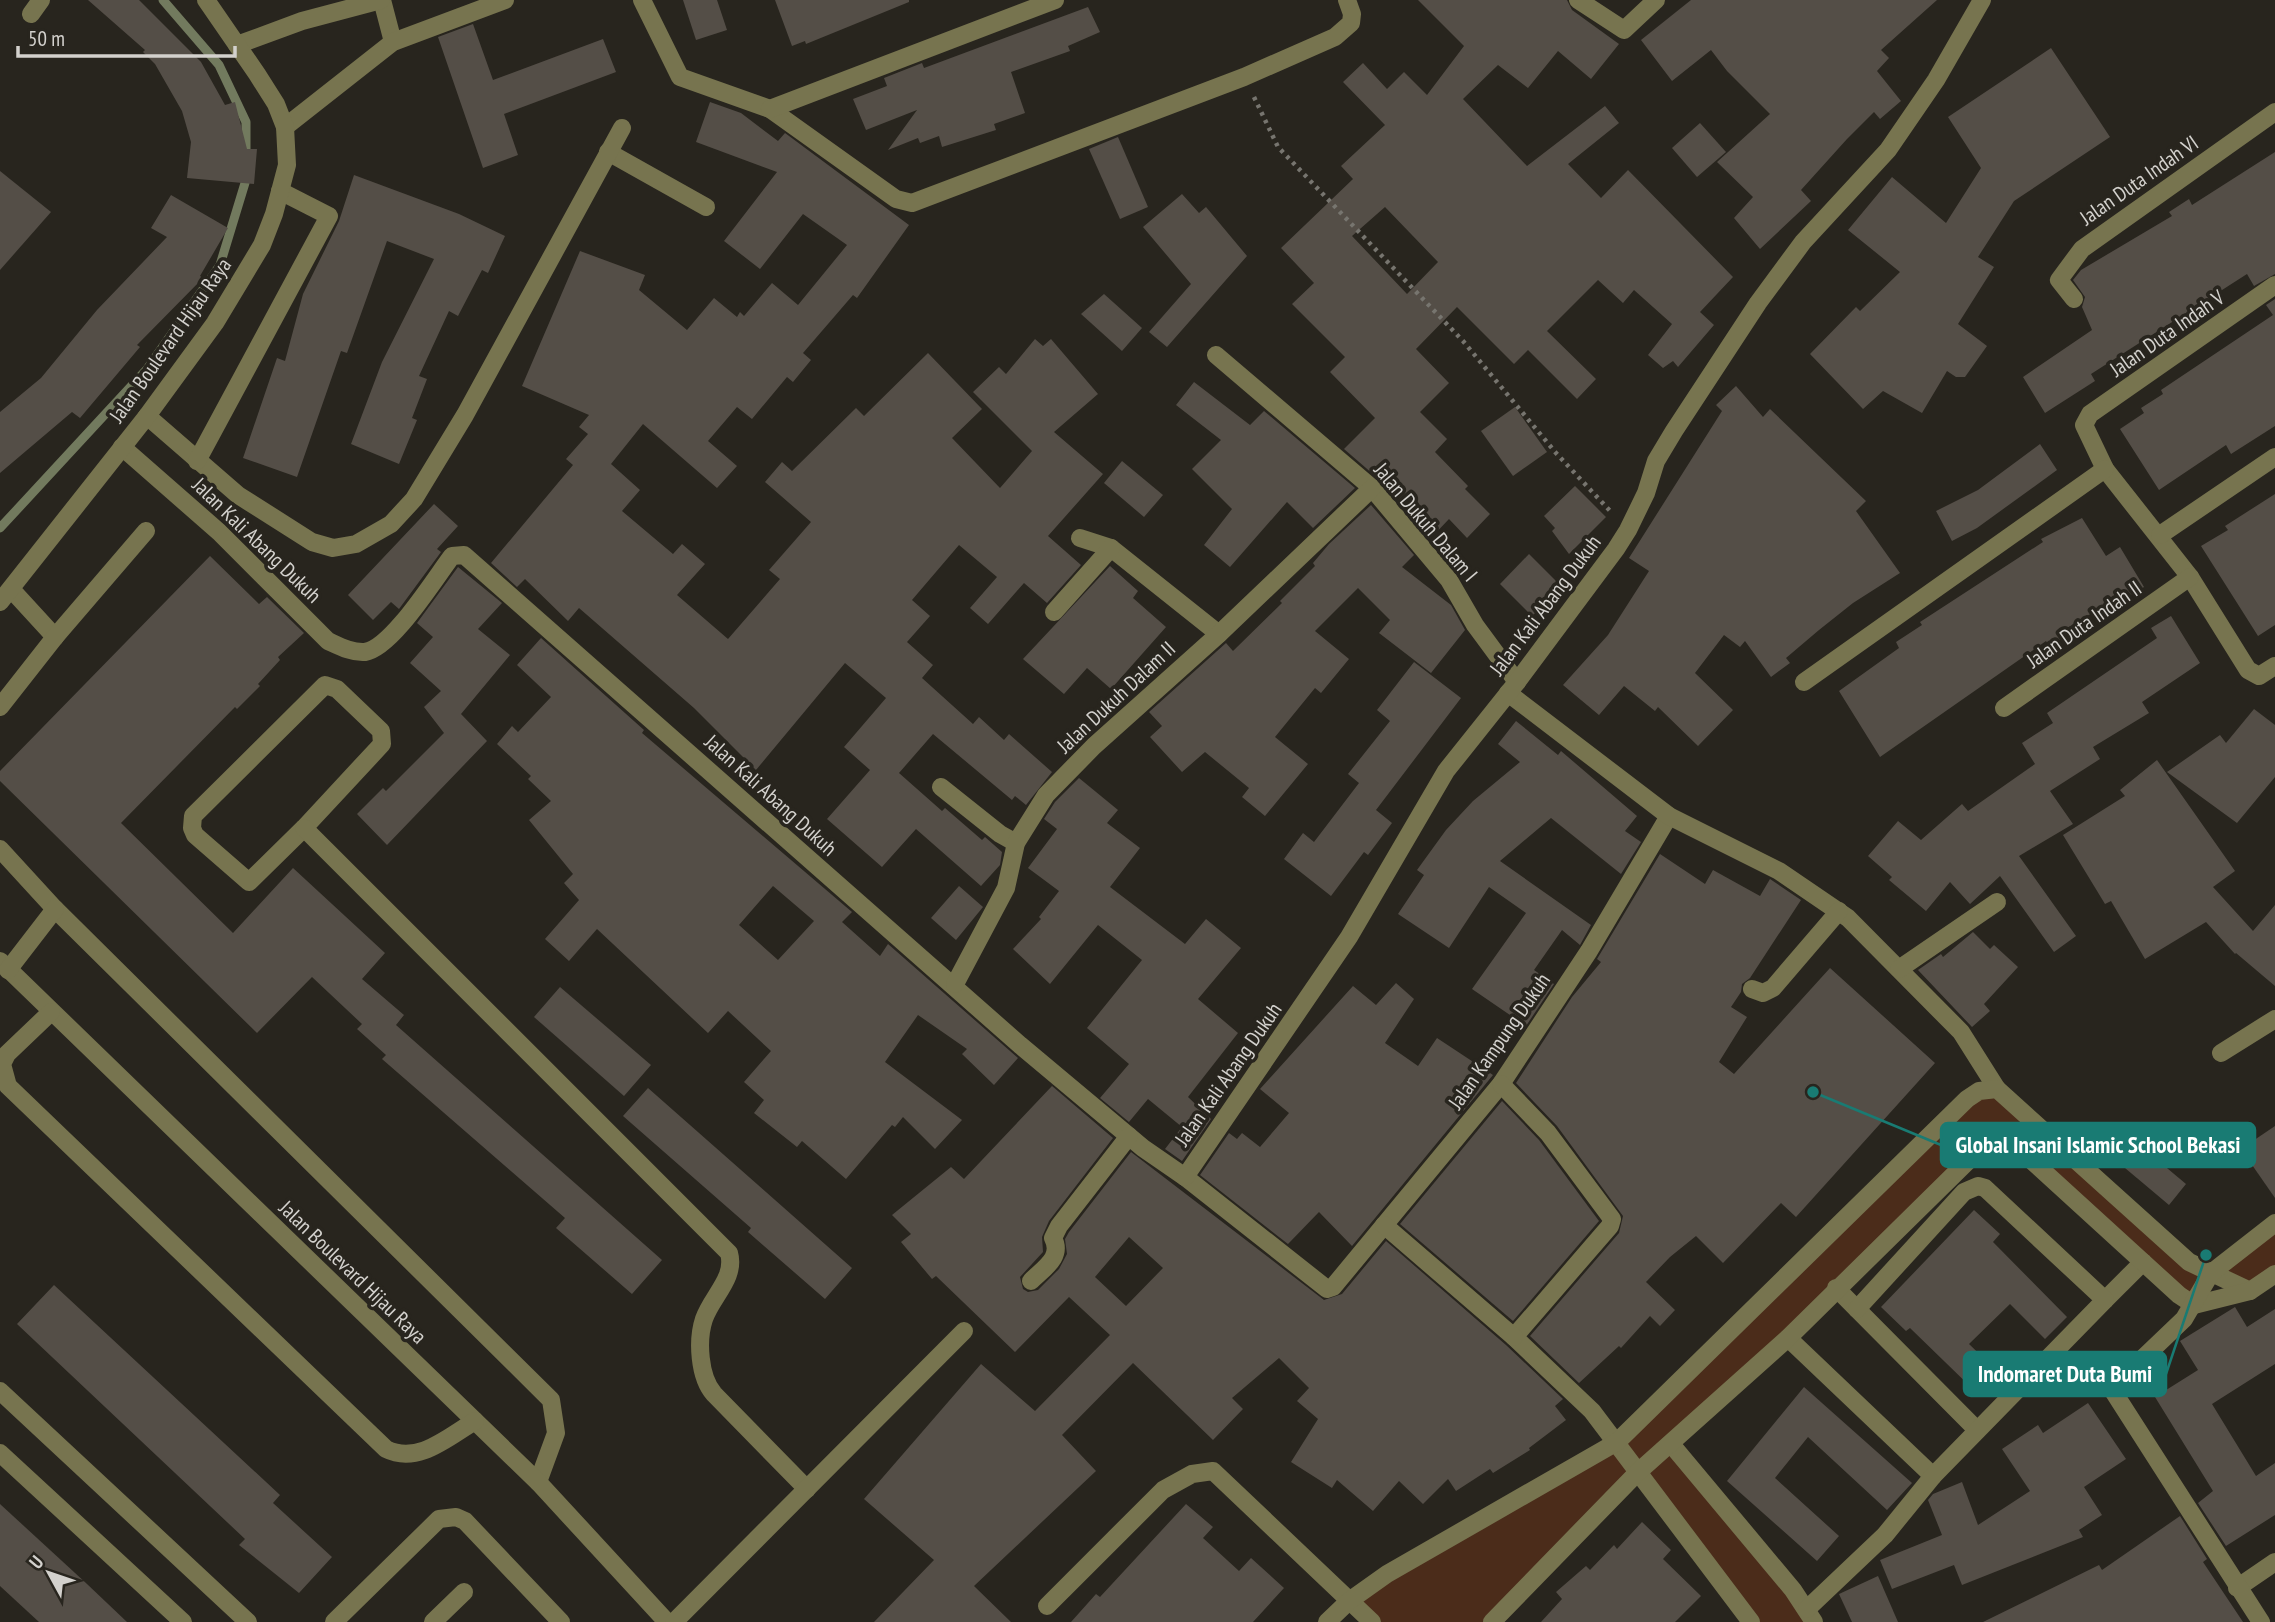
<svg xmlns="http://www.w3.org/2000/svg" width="2275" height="1622" font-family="'PT Sans Narrow',sans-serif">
  <rect width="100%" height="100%" fill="#28251e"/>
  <polygon fill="#4b2c1a" points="1997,1089 2212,1273 2275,1224 2275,1274 2250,1291 2211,1274 2194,1305 2019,1149 1998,1144 1671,1444 1815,1622 1751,1622 1637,1473 1491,1622 1372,1622 1349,1601 1617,1442 1967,1099"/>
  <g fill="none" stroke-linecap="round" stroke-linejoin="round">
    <g stroke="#727a5e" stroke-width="9">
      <polyline points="163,0 219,65 246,122 246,155"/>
      <polyline points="0,528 147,369 220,265 245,183 245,173"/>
    </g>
  </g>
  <g fill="#544e47" fill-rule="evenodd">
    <polygon points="88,0 139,0 201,62 225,105 235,102 247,149 257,149 254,184 187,178 191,142 182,111 155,64 143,52 145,50"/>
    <polygon points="683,0 717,0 727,30 696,40"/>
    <polygon points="775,0 909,0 909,2 806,44 805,41 792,46"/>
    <path d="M1418,0H1567L1572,10L1619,44L1591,79L1558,51L1528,88L1498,65L1463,99L1527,166L1605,106L1619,123L1568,164L1601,198L1628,170L1733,277L1700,312L1714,325L1678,367L1673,361L1663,368L1648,355L1672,324L1634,290L1623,303L1598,280L1547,331L1596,379L1577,399L1528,350L1514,364L1457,307L1416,349L1449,383L1420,412L1447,439L1435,452L1468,486L1465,489L1490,514L1467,538L1449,519L1430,539L1381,481L1344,449L1375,418L1330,372L1345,357L1292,304L1314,283L1281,248L1353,179L1341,166L1385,125L1343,82L1363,63L1387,89L1404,72L1427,95L1464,46ZM1385,207L1438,262L1407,294L1352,236Z"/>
    <polygon points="1691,0 1937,0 1881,50 1889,58 1877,71 1901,101 1880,119 1874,112 1847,139 1801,190 1811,201 1760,249 1734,218 1753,197 1717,162 1770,114 1727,71 1711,50 1672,81 1641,40"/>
    <polygon points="1088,7 1100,32 1068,46 1070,51 1011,72 1025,113 994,124 996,130 942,147 939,136 920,143 918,138 888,150 917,110 866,130 853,99 887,86 884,78 922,63 924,68"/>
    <polygon points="473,24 493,80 603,39 616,72 504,114 518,155 483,168 438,37"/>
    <polygon points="2051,48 2110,137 2014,201 1978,257 1994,267 1958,324 1987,346 1965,377 1956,377 1947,371 1922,413 1883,391 1863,409 1810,354 1856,307 1860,311 1900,272 1848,230 1892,177 1946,223 1981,168 1948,117"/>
    <polygon points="710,102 741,113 778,141 785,133 909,225 857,298 853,295 803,353 811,360 793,382 787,377 752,419 737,407 708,441 737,466 717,488 643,424 611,464 640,490 622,511 673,554 682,544 705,564 677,595 728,639 780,579 769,570 811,522 765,482 782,462 792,471 856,408 864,416 928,353 982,409 952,438 1000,488 1032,451 973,392 999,367 1006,374 1035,339 1043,346 1051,339 1098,394 1054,432 1103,474 1048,536 1081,565 1047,603 1024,583 988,624 970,608 997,577 959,545 912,600 930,616 907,642 933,665 922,678 973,724 979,717 1004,740 1009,734 1052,772 1026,805 1015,796 1012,800 933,734 899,773 942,811 945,808 982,840 985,837 1002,852 1000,865 981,886 916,829 882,867 827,819 870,770 844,747 886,698 845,663 756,770 694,708 579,608 568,621 525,579 517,587 491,563 573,465 566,459 588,434 579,427 589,415 522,386 580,251 645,275 639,290 687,330 714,298 737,317 740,312 744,316 772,283 798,305 847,245 803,214 760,269 724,241 777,172 696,142"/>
    <polygon points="1700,123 1726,152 1697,177 1672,148"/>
    <polygon points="1118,137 1148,207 1120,219 1089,149"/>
    <polygon points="2275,152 2275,274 2254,286 2247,274 2091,374 2095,381 2045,413 2023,377 2092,330 2082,307 2085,297 2073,280 2081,270 2172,216 2169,212 2189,199 2192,205"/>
    <polygon points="0,171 51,212 0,270"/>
    <polygon points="354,175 459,214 505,236 488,273 482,270 458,316 449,311 419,376 427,379 412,418 417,420 399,464 351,444 382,362 434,259 387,241 347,353 341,351 297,477 243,458 277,358 285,361 303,294 339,221"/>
    <polygon points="1182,194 1199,213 1206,207 1247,256 1167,347 1149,332 1191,284 1143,227"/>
    <polygon points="171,195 228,228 200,276 203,278 137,345 140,347 80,418 72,412 0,473 0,412 41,378 97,310 167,237 151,228"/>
    <polygon points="1104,294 1142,328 1122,351 1081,314"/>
    <polygon points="2275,299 2275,426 2231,454 2226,445 2159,490 2120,429 2144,413 2141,408 2163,394 2161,390 2273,315 2266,305"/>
    <polygon points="1194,382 1250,425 1264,411 1355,488 1313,528 1287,502 1230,567 1204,545 1232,509 1192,469 1221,440 1176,405"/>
    <polygon points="1736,386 1763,417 1770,409 1866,501 1856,511 1900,573 1853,603 1819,630 1786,658 1790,663 1771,677 1745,641 1740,647 1724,635 1695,673 1733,710 1698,746 1658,707 1655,711 1624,686 1599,715 1563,685 1608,635 1649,571 1629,558 1722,411 1716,405"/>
    <polygon points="1515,407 1547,452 1513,476 1481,431"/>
    <polygon points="2040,444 2057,470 1977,528 1952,541 1936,511 1978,490"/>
    <polygon points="1122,461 1163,495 1144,517 1104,483"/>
    <polygon points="1575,486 1606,517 1569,554 1552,531 1555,528 1544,516"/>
    <polygon points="2275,494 2275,625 2258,636 2201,546 2228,530 2225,526"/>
    <polygon points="434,504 458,526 437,549 441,552 399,609 391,602 373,620 348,595"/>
    <polygon points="1371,505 1414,555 1402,567 1451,605 1465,630 1431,673 1379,633 1390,620 1358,588 1315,631 1349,659 1321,693 1315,688 1275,737 1308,764 1265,816 1242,797 1249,788 1205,752 1182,772 1150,737 1162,726 1149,712 1226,643 1233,651 1282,603 1280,601 1315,566 1313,563 1329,544"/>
    <polygon points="2082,518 2106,556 2120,547 2144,587 2121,602 2118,597 2066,629 2069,634 2050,647 2046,641 1880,757 1839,691 1899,648 1896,642 1922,625 1920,622 2043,542 2041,539"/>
    <polygon points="1529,554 1562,587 1532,616 1500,584"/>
    <polygon points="210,556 259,604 267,597 304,633 278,657 280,660 258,684 260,686 237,709 235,707 121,823 233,933 293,868 358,928 385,953 362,979 404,1015 396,1025 662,1260 632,1294 556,1228 565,1218 382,1059 386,1055 357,1029 362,1024 312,977 257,1033 0,781 0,771"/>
    <polygon points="1110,566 1138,591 1133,598 1166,627 1111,689 1087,668 1064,694 1023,659"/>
    <polygon points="458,567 502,603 478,629 510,655 461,714 487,741 387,845 357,814 383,788 386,791 444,733 424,707 441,691 410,663 433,637 417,623"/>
    <polygon points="2171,616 2200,663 2142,702 2149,713 2093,747 2100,759 2050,791 2073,824 2019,856 2076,936 2054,952 2000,876 1970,904 1950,882 1926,911 1889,880 1892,877 1868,856 1898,821 1921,840 1962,804 1968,811 2035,764 2022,743 2053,723 2047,713 2157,638 2151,628"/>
    <path d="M541,638L644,730L642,733L852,912L842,922L880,956L888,944L1018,1058L994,1085L962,1054L967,1049L918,1015L885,1062L962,1120L935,1149L903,1117L895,1127L892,1125L846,1179L802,1141L797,1147L754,1113L764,1100L744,1082L771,1051L728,1011L708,1033L597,929L569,961L545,939L579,900L564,883L573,874L529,820L551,801L528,779L531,776L497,744L512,726L518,732L551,697L517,665ZM773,886L814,921L778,960L739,925Z"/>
    <polygon points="1414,662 1461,698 1376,810 1392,823 1368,855 1364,852 1331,896 1284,859 1303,833 1314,842 1359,783 1348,774 1390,721 1377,710"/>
    <polygon points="2254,709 2275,725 2275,777 2237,823 2167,772 2220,735 2226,743"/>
    <polygon points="1516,721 1558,755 1561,751 1637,816 1625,831 1641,842 1621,874 1551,818 1500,861 1591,925 1580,945 1562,930 1534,970 1554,984 1526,1026 1472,989 1526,913 1489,887 1449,948 1398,914 1424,875 1417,870 1446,830 1473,801 1520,762 1498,744"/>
    <polygon points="2157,760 2235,871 2213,887 2253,931 2275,905 2275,986 2236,953 2235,954 2206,922 2145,959 2111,901 2105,904 2063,835 2125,796 2120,790"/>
    <polygon points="1079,778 1118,810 1107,823 1140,848 1110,887 1185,944 1206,919 1241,948 1198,999 1238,1033 1188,1097 1211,1119 1182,1161 1165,1149 1182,1127 1148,1099 1129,1122 1100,1098 1129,1064 1087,1028 1142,960 1098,925 1050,984 1013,949 1041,919 1039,917 1059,891 1028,868 1057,829 1044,819 1055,802"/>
    <polygon points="1660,854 1705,884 1713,870 1760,896 1770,879 1801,900 1750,978 1742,984 1741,992 1731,1007 1747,1017 1719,1062 1734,1074 1830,968 1935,1063 1796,1217 1781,1203 1723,1263 1696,1236 1670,1257 1646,1282 1675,1310 1660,1326 1650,1316 1621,1348 1619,1346 1579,1383 1530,1336 1619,1233 1623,1216 1557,1126 1516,1083 1572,997 1601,962 1597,959"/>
    <polygon points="959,886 983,907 956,940 931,918"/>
    <polygon points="1973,932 1990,949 1994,945 2018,967 1984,1004 1990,1011 1972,1027 1918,970 1941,954 1943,957"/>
    <polygon points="1396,983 1414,999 1385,1043 1418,1066 1437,1038 1493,1075 1352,1246 1319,1212 1288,1244 1200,1175 1229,1133 1237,1139 1242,1133 1260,1147 1289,1113 1260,1089 1353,986 1376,1005"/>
    <polygon points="560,987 651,1065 624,1096 534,1017"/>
    <path d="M1052,1086L1113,1138L1049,1221L1042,1237L1043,1252L1020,1277L1023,1289L1028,1292L1038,1290L1059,1269L1067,1254L1065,1239L1069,1232L1131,1152L1324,1300L1342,1294L1386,1241L1506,1345L1563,1399L1555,1406L1566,1420L1529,1448L1530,1450L1493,1473L1490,1469L1456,1491L1448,1479L1423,1504L1399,1481L1373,1511L1337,1480L1332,1488L1291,1462L1318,1419L1297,1401L1309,1388L1279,1358L1232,1398L1243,1409L1213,1440L1133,1363L1062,1435L1096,1471L974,1586L1011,1622H874L934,1560L864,1499L981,1364L1035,1411L1110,1335L1069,1297L1015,1352L936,1276L932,1279L901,1242L911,1234L892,1215L951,1167L964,1179ZM1129,1237L1163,1268L1126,1306L1095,1277Z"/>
    <polygon points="648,1088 852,1268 825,1299 748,1232 751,1228 623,1116"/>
    <polygon points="1502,1101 1539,1140 1599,1221 1513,1321 1400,1224"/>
    <polygon points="2275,1126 2275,1198 2241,1149"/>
    <polygon points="2124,1132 2186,1184 2169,1205 2106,1152"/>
    <polygon points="1974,1210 2000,1234 1993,1242 2067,1317 2045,1339 2010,1304 1969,1344 2000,1374 1979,1395 1910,1328 1906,1331 1881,1307"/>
    <polygon points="54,1285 280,1495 273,1503 332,1557 299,1593 239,1545 245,1539 17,1324"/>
    <polygon points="2235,1307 2247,1327 2275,1309 2275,1364 2212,1404 2256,1476 2275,1463 2275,1515 2226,1546 2198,1503 2213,1491 2155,1397 2198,1370 2180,1341"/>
    <polygon points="1804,1387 1912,1483 1887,1510 1808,1437 1775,1478 1839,1536 1817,1561 1727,1481"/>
    <polygon points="2088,1403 2126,1459 2084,1487 2102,1515 2079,1530 2083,1537 1962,1585 1954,1565 1892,1589 1880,1560 1942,1535 1928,1500 1933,1494 1962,1482 1978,1525 2030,1491 2002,1449 2038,1425 2043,1433"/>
    <polygon points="0,1504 87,1584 127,1622 39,1622 0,1586"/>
    <polygon points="1186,1504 1213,1527 1203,1538 1239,1571 1251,1558 1284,1588 1253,1622 1071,1622 1096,1594 1100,1597"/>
    <polygon points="2180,1516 2207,1559 2203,1562 2243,1622 1983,1622 2099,1565 2102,1570"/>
    <polygon points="1642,1522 1671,1550 1663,1559 1701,1596 1675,1622 1541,1622 1562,1599 1556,1592 1586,1566 1590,1570 1614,1545 1617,1549"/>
    <polygon points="1878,1576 1898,1622 1852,1622 1839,1594"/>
  </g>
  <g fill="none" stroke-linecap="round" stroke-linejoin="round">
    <polyline stroke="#77756f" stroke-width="4.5" stroke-dasharray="3.5 5" stroke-linecap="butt" points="1254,97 1278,147 1463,341 1556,453 1612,513"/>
    <g stroke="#77744f" stroke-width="18">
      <polyline points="382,0 393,42"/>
      <polyline points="642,0 680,77 770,109 896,199 912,203 1244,77 1335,37 1351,23 1352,14 1347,0"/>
      <polyline points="1578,0 1624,30 1656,0"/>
      <polyline points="31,14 41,0"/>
      <polyline points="237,45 302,21 381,0"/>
      <polyline points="770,109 1055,0"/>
      <polyline points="285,127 393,42 505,0"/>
      <polyline points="608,152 706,207"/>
      <polyline points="2275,285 2090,414 2084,425 2105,469 2190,577 2248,670 2259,676 2275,666"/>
      <polyline points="2074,299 2059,280 2082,249 2275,112"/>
      <polyline points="1216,355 1372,488 1449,580 1475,625 1517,682"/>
      <polyline points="147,416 238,495 312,542 333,548 356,544 391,524 414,499 465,415 622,128"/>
      <path d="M122,447L219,532L328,641C339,646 352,653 365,652C392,648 435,578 452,556L464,555L1020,1045L1143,1148L1185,1177L1327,1289L1333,1287L1501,1084L1589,951L1669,816"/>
      <polyline points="197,461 329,216 280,191"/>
      <polyline points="2160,535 2275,457"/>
      <polyline points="1080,538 1111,548 1219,634"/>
      <polyline points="11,589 55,637"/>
      <polyline points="0,602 147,416 215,323 262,245 274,214 287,165 285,127 276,104 257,74 206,0"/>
      <polyline points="1054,612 1111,548"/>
      <polyline points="1804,682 2105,469"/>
      <polygon points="325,685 337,689 381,731 382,744 304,828 249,882 195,835 192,828 193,816"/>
      <polyline points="1508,693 1669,816 1779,871 1848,918 1961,1032 1997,1089"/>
      <polyline points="0,707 55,637 146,531"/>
      <polyline points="2004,708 2190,577"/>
      <polyline points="941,787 1000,834 1016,843"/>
      <path d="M304,828L729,1253C736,1278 712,1296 704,1319C697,1340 699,1377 714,1394L807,1489"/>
      <polyline points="0,849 55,909 551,1400 556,1433 538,1482"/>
      <polyline points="0,961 538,1482 667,1622"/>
      <polyline points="1899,969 1997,902"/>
      <polyline points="8,970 55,909"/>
      <polyline points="955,984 1006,888 1016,843 1046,795 1094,746 1219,634 1372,488"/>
      <polyline points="1752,989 1763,993 1773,988 1839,911"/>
      <path d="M51,1012L7,1054L2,1064L8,1086L386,1449C418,1465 448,1437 475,1421"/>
      <polyline points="2221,1053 2275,1019"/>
      <polyline points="1501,1084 1548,1133 1612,1219 1610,1226 1514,1337 1592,1411 1751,1622"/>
      <polyline points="1185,1177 1349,937 1446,771 1517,682 1616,549 1628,530 1646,493 1656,461 1674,431 1758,303 1803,242 1888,150 1936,80 1982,0"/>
      <polyline points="1384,1225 1514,1337"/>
      <path d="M1031,1281C1044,1268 1063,1257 1053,1238L1059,1226L1129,1136"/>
      <polyline points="1836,1288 1977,1430"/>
      <polyline points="2105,1300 2143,1262"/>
      <polyline points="1788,1338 1933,1476"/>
      <polyline points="0,1391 248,1622"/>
      <polyline points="1671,1444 1793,1590 1814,1622"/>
      <polyline points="0,1453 183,1622"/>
      <polyline points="2237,1588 2275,1562"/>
      <polyline points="1047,1606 1163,1490 1192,1474 1213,1471 1372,1622"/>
      <polyline points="1807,1609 1885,1535 1933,1476 2105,1300 1985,1188 1978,1186 1964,1192 1857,1309"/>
      <polyline points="334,1622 439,1519 456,1517 465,1521 561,1622"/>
      <polyline points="433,1622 464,1592"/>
      <polyline points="674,1622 964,1331"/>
      <polyline points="1327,1622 1349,1601 1387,1574 1617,1442 1967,1099 1979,1091 1997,1089 2189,1262 2250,1291"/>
      <path d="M1492,1622L1637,1473L1788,1338L1978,1151C1992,1144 2004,1142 2019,1149L2179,1295L2194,1305L2250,1291L2275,1274"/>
      <polyline points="2261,1622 2113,1391 2117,1383 2184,1319 2211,1273 2275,1223"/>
    </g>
  </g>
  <g text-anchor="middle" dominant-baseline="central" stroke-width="7" stroke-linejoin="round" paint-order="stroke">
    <g font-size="21" fill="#d3d1cd" stroke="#28251e">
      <text transform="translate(2139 180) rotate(-35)">Jalan Duta Indah VI</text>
      <text transform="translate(2167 333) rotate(-35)">Jalan Duta Indah V</text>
      <text transform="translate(170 340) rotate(-55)">Jalan Boulevard Hijau Raya</text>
      <text transform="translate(1426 522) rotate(50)">Jalan Dukuh Dalam I</text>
      <text transform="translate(257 540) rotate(44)">Jalan Kali Abang Dukuh</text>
      <text transform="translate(1545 605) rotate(-53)">Jalan Kali Abang Dukuh</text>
      <text transform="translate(2084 624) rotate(-35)">Jalan Duta Indah II</text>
      <text transform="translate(1116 697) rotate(-43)">Jalan Dukuh Dalam II</text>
      <text transform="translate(771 795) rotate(42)">Jalan Kali Abang Dukuh</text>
      <text transform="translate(1499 1041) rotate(-55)">Jalan Kampung Dukuh</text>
      <text transform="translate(1228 1074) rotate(-55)">Jalan Kali Abang Dukuh</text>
      <text transform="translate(353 1272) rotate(44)">Jalan Boulevard Hijau Raya</text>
    </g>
  </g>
  <path fill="none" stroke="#197b73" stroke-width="2.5" d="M1813 1092L1941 1145M2206 1255L2166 1374"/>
  <g fill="#197b73" stroke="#28251e" stroke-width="2.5">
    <circle cx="1813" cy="1092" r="7"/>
    <circle cx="2206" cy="1255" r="7"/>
  </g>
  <g fill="#197b73" stroke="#197b73" stroke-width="2.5">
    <rect x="1941" y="1123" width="314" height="44" rx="7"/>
    <rect x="1964" y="1352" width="202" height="44" rx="7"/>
  </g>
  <g font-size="23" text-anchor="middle" font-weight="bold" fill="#fff">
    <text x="2098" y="1153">Global Insani Islamic School Bekasi</text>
    <text x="2065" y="1382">Indomaret Duta Bumi</text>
  </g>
  <g transform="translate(49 1573) rotate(310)" stroke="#28251e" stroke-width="5" paint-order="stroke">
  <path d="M0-5L12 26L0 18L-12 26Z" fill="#d3d1cd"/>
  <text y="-10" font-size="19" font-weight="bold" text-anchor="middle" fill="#d3d1cd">U</text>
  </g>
  <path d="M18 46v10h217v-10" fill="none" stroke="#d3d1cd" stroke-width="3.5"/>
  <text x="28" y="46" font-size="21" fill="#d3d1cd" stroke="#28251e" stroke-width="5" paint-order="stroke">50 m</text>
</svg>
